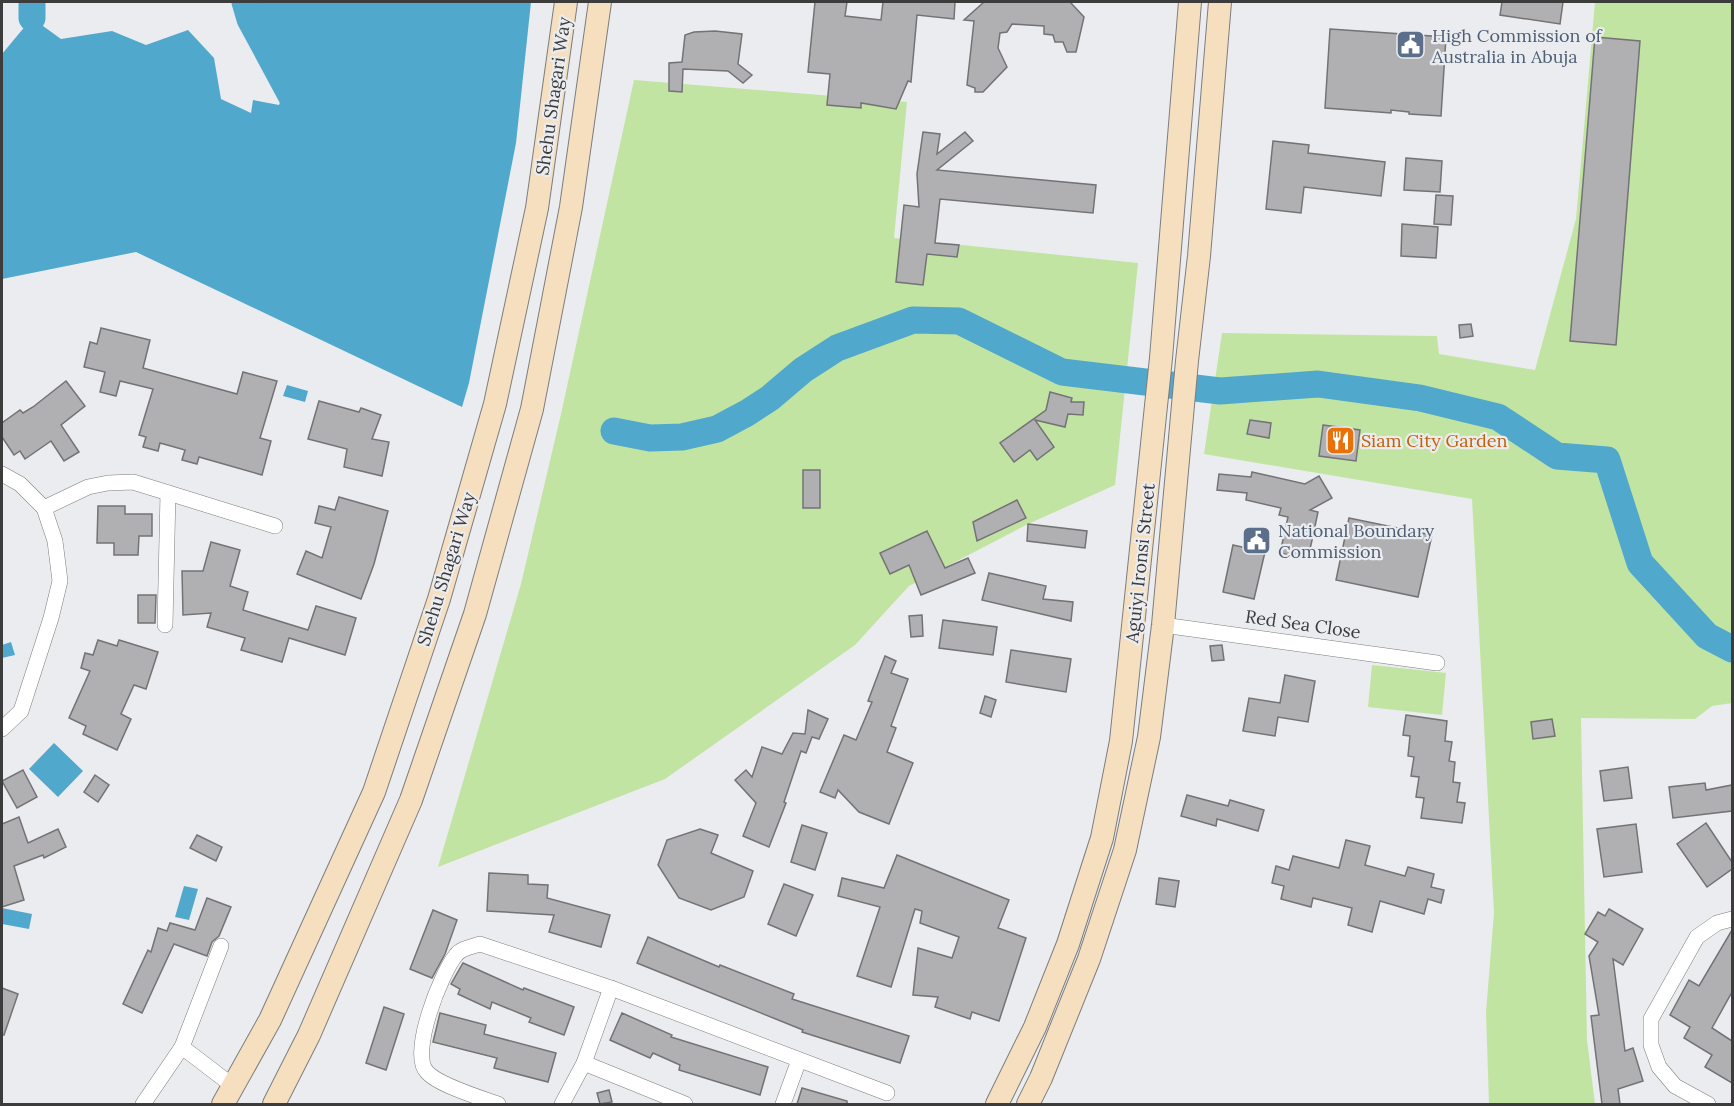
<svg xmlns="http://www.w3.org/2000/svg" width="1734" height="1106" font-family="Lora,serif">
  <rect width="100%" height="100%" fill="#ebecef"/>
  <g fill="#c2e4a2">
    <polygon points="1595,2 1732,2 1732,703 1712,706 1695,719 1581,718 1587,1040 1595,1104 1489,1104 1486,1012 1494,913 1472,499 1204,454 1222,333 1437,336 1439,354 1535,370 1576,219"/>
    <polygon points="634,80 907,102 894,238 1138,263 1115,485 1028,524 909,586 855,645 665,779 438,867 521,584 561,414"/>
    <polygon points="1372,665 1446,673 1442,715 1368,707"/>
  </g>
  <g fill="#50a8cc">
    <polygon points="245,2 531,2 516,143 469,383 462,407 136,252 2,279 2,54 32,18 61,39 112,31 146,45 188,30 214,58 221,99 251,113 253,100 279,105 289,79 286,59 261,55"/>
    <polygon points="287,385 308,391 305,402 283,396"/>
    <polygon points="11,642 15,655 2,658 2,645"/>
    <polygon points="54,743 83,771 58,797 29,769"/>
    <polygon points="184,886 198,889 189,920 175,917"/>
    <polygon points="2,908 32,914 29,929 2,924"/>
  </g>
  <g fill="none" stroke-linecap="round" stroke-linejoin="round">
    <g stroke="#50a8cc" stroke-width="27">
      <polyline points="32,2 32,18"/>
      <polyline points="245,2 250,19 299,110 306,116"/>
      <polyline points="614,431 650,438 682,437 717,429 747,413 770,398 803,370 837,348 913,320 959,321 1062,372 1220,391 1318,384 1420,398 1498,417 1557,456 1607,460 1640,563 1707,636 1732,649"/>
    </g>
  </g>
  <g fill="#b0b0b3" stroke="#737375" stroke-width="1.5">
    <polygon points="815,2 847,2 845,16 881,20 883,2 955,2 954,19 917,15 911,82 908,81 896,109 861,103 861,108 827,105 830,74 808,72"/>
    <polygon points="984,2 1070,2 1084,17 1076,52 1067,52 1063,42 1055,42 1053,35 1044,34 1044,26 1012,24 1007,32 1000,33 998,48 1007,67 983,92 975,92 975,88 967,85 974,21 964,20"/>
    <polygon points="1502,2 1563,2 1560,24 1500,15"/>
    <polygon points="1330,29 1446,37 1441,116 1409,114 1409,112 1391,110 1391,113 1325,108"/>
    <polygon points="715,31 742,34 738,64 752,75 743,83 728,71 683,69 682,92 669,91 669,63 682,62 685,35 694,32"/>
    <polygon points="1595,37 1640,41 1616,345 1570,341"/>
    <polygon points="923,132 940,134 937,154 965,132 973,141 937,170 1096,185 1093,213 940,199 935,243 959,245 957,257 927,254 923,285 896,282 904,205 919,207 917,174"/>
    <polygon points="1273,141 1309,145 1308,153 1385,162 1381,196 1304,187 1301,213 1266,209"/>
    <polygon points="1406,158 1442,161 1440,192 1404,190"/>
    <polygon points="1436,195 1453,196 1451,225 1434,224"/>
    <polygon points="1402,224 1438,227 1436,258 1401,256"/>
    <polygon points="1471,324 1473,336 1460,338 1459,325"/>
    <polygon points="101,328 150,340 143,368 237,394 243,372 277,381 260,438 271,441 262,475 199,457 197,464 182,460 185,450 160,443 158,451 143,447 146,437 139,435 153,389 120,381 116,396 100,392 105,372 84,367 90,342 97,344"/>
    <polygon points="66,381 85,406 61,425 79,452 64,461 51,441 25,459 20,451 14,455 2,437 2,423 20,410 23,413 33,407"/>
    <polygon points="1050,392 1072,398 1071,402 1084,402 1083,415 1068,414 1065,427 1035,420 1054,447 1037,460 1030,450 1014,462 1000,443 1046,410"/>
    <polygon points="319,401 359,412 361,408 381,415 372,439 389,442 382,476 344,467 347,449 308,439"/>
    <polygon points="1250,420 1271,423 1269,438 1247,434"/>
    <polygon points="1323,425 1360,430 1356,461 1319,456"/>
    <rect x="803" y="470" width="17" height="38"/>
    <polygon points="1252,472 1305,484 1319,476 1332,498 1310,510 1318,512 1308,559 1280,553 1288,517 1279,515 1281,508 1246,500 1247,493 1217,490 1219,474 1251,477"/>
    <polygon points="339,497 388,511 374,564 361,599 297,574 306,551 322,558 331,527 315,523 319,506 335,510"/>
    <polygon points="1017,500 1026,518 977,541 973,522"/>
    <polygon points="98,506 125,506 125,514 152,514 152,536 139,536 138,555 114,555 114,543 97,543"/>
    <polygon points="1349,518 1432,535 1418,597 1336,580"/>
    <polygon points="1028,524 1087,531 1085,548 1027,541"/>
    <polygon points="927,531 945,568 968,558 975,573 921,595 909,565 890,574 880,553"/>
    <polygon points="211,542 240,550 230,586 248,592 243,610 308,630 316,606 356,618 345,655 289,638 282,662 241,650 245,638 207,627 211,613 183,615 182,571 203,571"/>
    <polygon points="1233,545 1265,552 1254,599 1223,592"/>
    <polygon points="989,573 1046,586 1043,599 1073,602 1071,621 982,600"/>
    <polygon points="138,595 156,595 155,623 138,623"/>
    <polygon points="922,615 923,636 911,637 909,616"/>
    <polygon points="943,620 997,627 993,655 939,648"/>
    <polygon points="98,640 117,646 119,640 158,652 146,689 134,685 121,714 131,719 117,750 83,734 86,726 69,718 90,671 81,668 85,653 93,655"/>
    <polygon points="1222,645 1224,660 1212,661 1210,646"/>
    <polygon points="1011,650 1071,659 1066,692 1006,682"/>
    <polygon points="885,656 896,661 891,673 908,679 891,726 896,728 887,752 913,763 889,824 859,812 838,790 835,798 820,792 844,735 856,740 872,702 868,701"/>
    <polygon points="1285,675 1315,681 1308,722 1278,717 1275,736 1243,731 1249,698 1280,703"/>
    <polygon points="985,696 996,700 991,717 980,713"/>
    <polygon points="808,710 828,719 819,739 812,737 806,753 801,751 784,802 786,803 769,847 743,836 756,803 735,780 746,770 752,777 762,747 782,754 793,733 805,734"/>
    <polygon points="1406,715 1447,721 1445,741 1452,742 1449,761 1455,762 1453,782 1460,783 1457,802 1465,803 1462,823 1421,818 1424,798 1416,797 1419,777 1411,776 1414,757 1408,756 1410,736 1403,735"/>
    <polygon points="1552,719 1555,736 1533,739 1531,722"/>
    <polygon points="1628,767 1632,798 1604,801 1600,771"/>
    <polygon points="23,770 37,797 17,808 2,781"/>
    <polygon points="95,775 109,785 98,802 84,792"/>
    <polygon points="1705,783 1706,790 1732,785 1732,811 1673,818 1669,787"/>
    <polygon points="1187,795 1228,806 1230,800 1264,810 1258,831 1217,819 1216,826 1181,816"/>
    <polygon points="19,817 28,843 58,829 66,847 44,858 43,855 14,866 24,900 2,907 2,824"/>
    <polygon points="1706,823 1732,862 1732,869 1707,887 1677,844"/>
    <polygon points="1636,824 1642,872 1604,877 1597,829"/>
    <polygon points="802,825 827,833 815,870 791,862"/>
    <polygon points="700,829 718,835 711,853 753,871 744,897 711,910 679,898 658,865 667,840"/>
    <polygon points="197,835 222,847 216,861 190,848"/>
    <polygon points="1346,840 1370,846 1365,865 1405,876 1408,867 1434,874 1431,887 1444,890 1441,903 1428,899 1424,914 1380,901 1372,932 1348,925 1352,908 1313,898 1311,907 1281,899 1284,886 1272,883 1276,866 1289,870 1293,856 1339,868"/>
    <polygon points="897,855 1009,900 998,928 1026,938 999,1021 972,1012 970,1019 935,1007 938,997 913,995 918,948 952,958 959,937 920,923 922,911 915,909 891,987 857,976 880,907 838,896 842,878 884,888"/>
    <polygon points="489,873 528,875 528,884 548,885 547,898 610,915 601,947 549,932 554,915 487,911"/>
    <polygon points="1159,878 1179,881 1175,907 1156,904"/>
    <polygon points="784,884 813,895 796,936 768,924"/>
    <polygon points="207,898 231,907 219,936 212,942 207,956 174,944 142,1013 123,1004 148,950 151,952 158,928 167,931 170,923 195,930"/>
    <polygon points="1609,909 1643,929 1623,965 1613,959 1625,1051 1633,1048 1643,1081 1618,1089 1620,1104 1602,1104 1591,1016 1599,1015 1589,956 1598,942 1585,934 1598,912 1605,916"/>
    <polygon points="433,910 457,920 445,954 432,978 410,969"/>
    <polygon points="1732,930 1732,992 1712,1028 1732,1041 1732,1083 1705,1067 1712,1055 1684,1038 1690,1027 1670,1015 1689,980 1699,986"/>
    <polygon points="648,937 719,967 720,965 794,994 792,999 909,1036 900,1063 802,1032 803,1030 637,963"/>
    <polygon points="463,963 523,990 524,988 574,1007 564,1035 529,1022 531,1018 492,1002 490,1009 458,994 460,989 451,984"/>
    <polygon points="2,988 18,994 4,1035 2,1035"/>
    <polygon points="384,1007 404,1014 386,1070 366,1063"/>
    <polygon points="440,1013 486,1025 484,1034 556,1053 548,1082 494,1068 497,1058 433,1042"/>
    <polygon points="622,1013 672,1035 671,1037 768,1067 760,1095 679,1070 680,1065 653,1053 650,1058 610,1040"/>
    <polygon points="802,1088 847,1101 847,1104 797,1104"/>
    <polygon points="609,1090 612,1102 600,1104 597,1093"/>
  </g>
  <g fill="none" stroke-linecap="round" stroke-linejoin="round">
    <defs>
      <g id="street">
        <polyline points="2,474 20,484 44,508 55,541 60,581 51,618 21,711 2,729"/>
        <polyline points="44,508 88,487 108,483 133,482 275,526"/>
        <polyline points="165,625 168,493"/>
        <polyline points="1163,625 1437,663"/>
        <polyline points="182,1047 221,946"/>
        <polyline points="584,1063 685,1104"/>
        <polyline points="143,1104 182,1047 233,1086"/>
        <path d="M498,1104C481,1098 438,1085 427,1072C409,1054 441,973 456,955C461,948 472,947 480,944L611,988L887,1093"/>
        <polyline points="562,1104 584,1063 611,988"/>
        <polyline points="783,1104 799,1060"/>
        <polyline points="1708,1104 1675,1086 1659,1067 1651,1045 1651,1019 1697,937 1717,923 1732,919"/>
      </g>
      <g id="secondary">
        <polyline points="223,1104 270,1020 374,792 439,599 495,404 537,208 566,2"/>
        <polyline points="274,1104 309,1035 411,800 475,614 532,409 571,207 600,2"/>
        <polyline points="997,1104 1035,1027 1068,944 1102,838 1121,741 1161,358 1190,2"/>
        <polyline points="1028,1104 1041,1078 1089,959 1125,850 1149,737 1163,625 1187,361 1199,256 1220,2"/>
      </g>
    </defs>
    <use href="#street" stroke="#7c7d7f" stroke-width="16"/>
    <use href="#secondary" stroke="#7c7d7f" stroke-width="24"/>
    <use href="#street" stroke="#fff" stroke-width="15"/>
    <use href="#secondary" stroke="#f6dfbe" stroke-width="22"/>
  </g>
  <defs>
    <symbol id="civic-square" viewBox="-11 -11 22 22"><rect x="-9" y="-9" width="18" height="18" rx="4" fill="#5c6f8a" stroke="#ebecef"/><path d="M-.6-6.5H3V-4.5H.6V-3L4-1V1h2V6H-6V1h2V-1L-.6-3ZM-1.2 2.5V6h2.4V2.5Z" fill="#fff"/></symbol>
    <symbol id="restaurant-square" viewBox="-11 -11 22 22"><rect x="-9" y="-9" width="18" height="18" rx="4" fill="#e8710a" stroke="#ebecef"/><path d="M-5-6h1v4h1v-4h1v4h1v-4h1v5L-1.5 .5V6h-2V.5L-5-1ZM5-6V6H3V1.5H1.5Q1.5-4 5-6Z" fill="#fff"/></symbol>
  </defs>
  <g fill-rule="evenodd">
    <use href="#civic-square" x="1394" y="28" width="33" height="33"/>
    <use href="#restaurant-square" x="1324" y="424" width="33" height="33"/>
    <use href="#civic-square" x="1240" y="524" width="33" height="33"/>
  </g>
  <g text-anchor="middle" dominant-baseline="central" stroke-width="4.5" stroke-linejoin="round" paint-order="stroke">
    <g font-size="18" fill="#4e5e75" stroke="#ebecef" text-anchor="start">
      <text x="1432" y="35">High Commission of<tspan x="1432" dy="21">Australia in Abuja</tspan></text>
      <text x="1278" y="530">National Boundary<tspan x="1278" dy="21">Commission</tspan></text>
    </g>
    <g font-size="18" fill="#3c3c3d" stroke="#ebecef">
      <text transform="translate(553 96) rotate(-82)">Shehu Shagari Way</text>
      <text transform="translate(1140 563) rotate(-84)">Aguiyi Ironsi Street</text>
      <text transform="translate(446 569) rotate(-73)">Shehu Shagari Way</text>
      <text transform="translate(1303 624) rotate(8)">Red Sea Close</text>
    </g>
    <g font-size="18" fill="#c56008" stroke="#ebecef" text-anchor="start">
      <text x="1361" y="440">Siam City Garden</text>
    </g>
  </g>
  <rect width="1734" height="1106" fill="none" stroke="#3c3c3d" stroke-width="6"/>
</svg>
